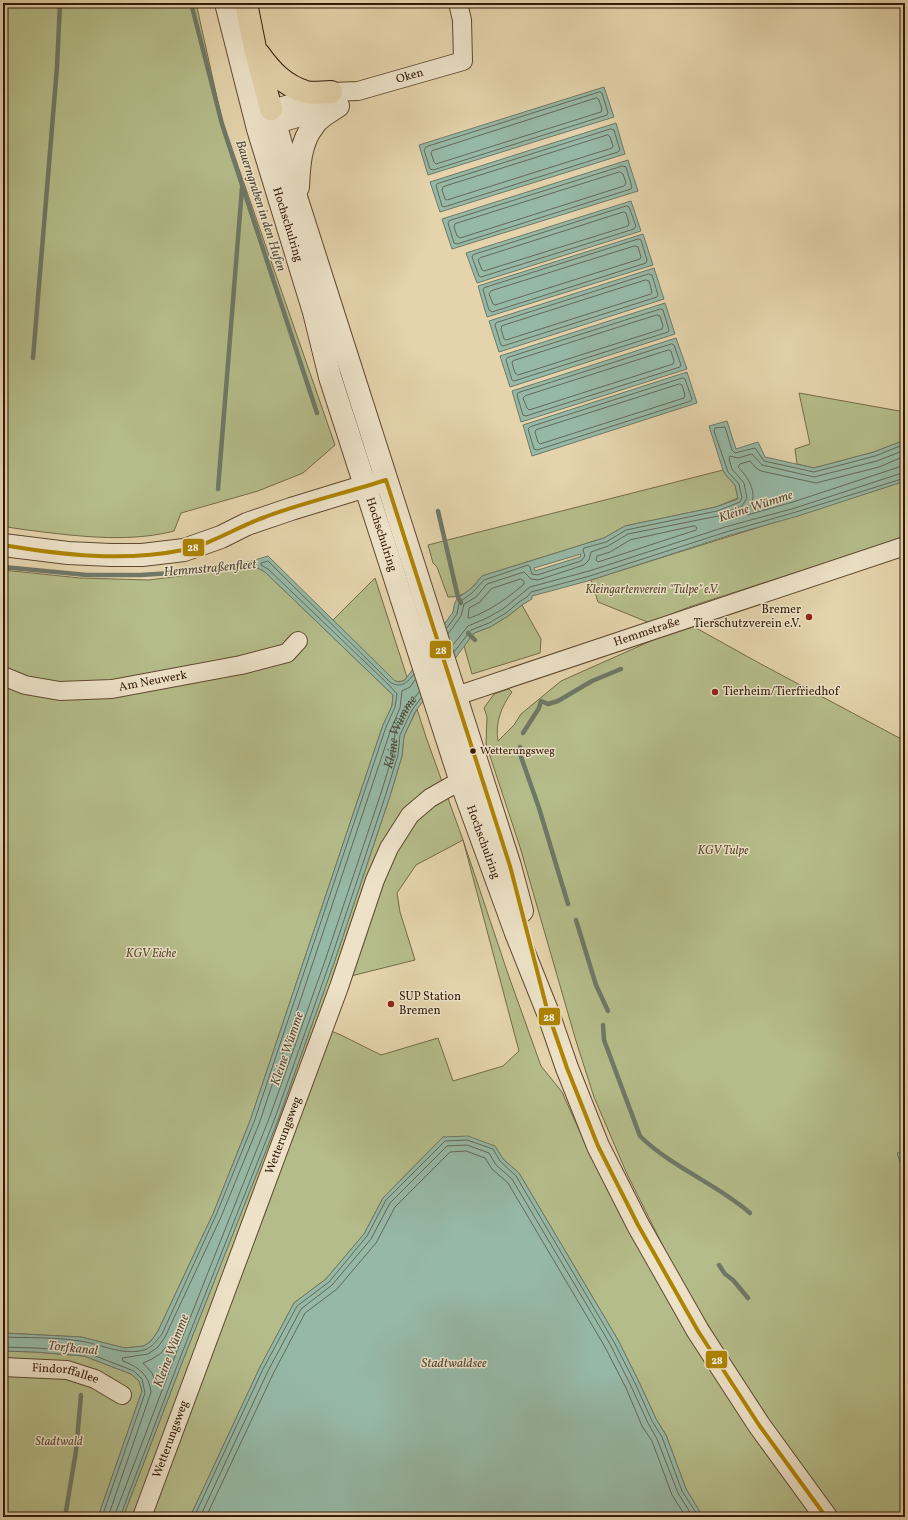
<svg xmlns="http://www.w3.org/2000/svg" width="908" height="1520" font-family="Vollkorn,serif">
  <rect width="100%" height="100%" fill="#e4d3ab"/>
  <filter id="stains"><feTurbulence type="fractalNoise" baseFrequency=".005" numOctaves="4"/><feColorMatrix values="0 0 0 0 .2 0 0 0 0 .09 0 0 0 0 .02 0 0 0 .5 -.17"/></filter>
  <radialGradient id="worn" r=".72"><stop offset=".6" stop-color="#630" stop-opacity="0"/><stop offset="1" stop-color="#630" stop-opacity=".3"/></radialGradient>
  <g fill="#b4bc89" stroke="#746a48" fill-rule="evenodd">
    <path d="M3,3H196L222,120L335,445L303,473L258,491L181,513L174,531C132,542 85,537 43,532C29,530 16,529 3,526Z"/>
    <polygon points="799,393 905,412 905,440 874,452 814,468 797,464 795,449 810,444"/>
    <path d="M723,470L725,474L735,485L738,498L716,507L625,526L604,538L482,576C471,589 466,597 448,597L437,567L433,563L428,545Z"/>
    <path d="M905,481V537L689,607L650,623L598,602L591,580C696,546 801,515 905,481Z"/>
    <polygon points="258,568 265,572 393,695 392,706 383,725 250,1121 213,1214 158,1331 151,1341 144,1346 124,1348 81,1337 3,1333 3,570 80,578 149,580 233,569"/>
    <path d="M375,578L407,677C404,682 400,682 395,681L333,620Z"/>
    <polygon points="522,605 541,639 540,653 472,674 464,646 474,633 490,627 508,616"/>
    <path d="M689,624L759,663L905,741V1517H838L827,1503L775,1429L717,1340L678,1276L627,1174L594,1097L576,1041L520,847L486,744L487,717L484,708L494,694L509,689L512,692C501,707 495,723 498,741L514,725L521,714L561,681Z"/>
    <path d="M417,709L426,737L463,840L508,974L541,1066L562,1092L588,1150L687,1334L751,1431L813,1517H703L686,1489L666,1435L656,1419L639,1382L618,1340L519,1173L503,1159L495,1146L443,1137L383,1198L364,1234L326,1279L294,1303L260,1367L190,1517H123L183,1360L278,1120L335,960L390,796L402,756L404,736ZM463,840L519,1051L503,1066L453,1081L438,1038L381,1055L341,1035L331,1031L351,976L415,960L400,912L397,893L416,865Z"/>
    <polygon points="3,1351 35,1352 84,1356 131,1374 139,1381 142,1391 98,1517 3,1517"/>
  </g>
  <g fill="#96b8a6" stroke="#6f7867" fill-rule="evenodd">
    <polygon points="604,87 614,117 428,175 419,145"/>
    <polygon points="616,123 625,154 440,212 430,182"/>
    <polygon points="628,160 638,191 452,249 442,219"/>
    <polygon points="631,201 641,231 477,283 466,253"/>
    <polygon points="643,234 653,265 487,317 478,286"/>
    <polygon points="654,268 664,299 499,352 489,321"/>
    <polygon points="665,303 675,334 510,387 500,356"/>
    <polygon points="676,338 687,369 521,422 512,391"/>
    <polygon points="687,372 697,403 532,456 523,425"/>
    <path d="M727,421L736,449L758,442L765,457L814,468L874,452L905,440V481L798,516L727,536L591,580L532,596V599L522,605L508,616L490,627L474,633L415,712L404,736L402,756L390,796L335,960L278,1120L183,1360L123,1517H98L142,1391L139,1381L131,1374L84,1356L35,1352L3,1351V1333L81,1337L125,1348L144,1346L151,1341L158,1331L213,1214L250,1121L383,725L392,706L393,695L265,572L258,568L233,569V564L248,562L268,556L395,681L400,682L405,680L453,612C455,596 458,599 469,590C474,587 478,581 482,576L604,538L625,526L716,507L738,499L735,485L725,474L723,470L709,426ZM581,554L580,557L535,571L534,568Z"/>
    <polygon points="468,1136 495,1146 503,1159 519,1173 618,1340 639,1382 656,1419 666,1435 686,1489 703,1517 190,1517 260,1367 294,1303 326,1279 364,1234 383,1198 443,1137"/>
    <polygon points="905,1151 905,1177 897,1153"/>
  </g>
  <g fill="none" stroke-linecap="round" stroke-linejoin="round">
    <g stroke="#656857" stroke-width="1">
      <polygon points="600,92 602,93 608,113 607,115 433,170 430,169 424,150 426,147"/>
      <polygon points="597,98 599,100 602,109 601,112 436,164 434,162 431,153 432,151"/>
      <polygon points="611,129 614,130 620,150 618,152 444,207 442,206 436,186 437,184"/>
      <polygon points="608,135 610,137 613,146 612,148 447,200 445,199 442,190 443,187"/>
      <polygon points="623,166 626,167 632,187 631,189 457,244 454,243 448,223 449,221"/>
      <polygon points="620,172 623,174 626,183 624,186 460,238 457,236 454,227 455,224"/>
      <polygon points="627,206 629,207 636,226 634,229 481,277 479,276 472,257 473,255"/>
      <polygon points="624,212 626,213 629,223 628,226 484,271 482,270 478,260 480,258"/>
      <polygon points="639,239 641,240 647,260 646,263 492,312 489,310 483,290 484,288"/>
      <polygon points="635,246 638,247 641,257 640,259 495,305 493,304 489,294 491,291"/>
      <polygon points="649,274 652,275 658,295 657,297 503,346 501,345 495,325 496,323"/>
      <polygon points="646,280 649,281 652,292 651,294 506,340 504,339 501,329 502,326"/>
      <polygon points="661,309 663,310 669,330 668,332 514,381 512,380 506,360 507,358"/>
      <polygon points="657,315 660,316 663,326 662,329 518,375 515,373 512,363 513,361"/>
      <polygon points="672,344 674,345 681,365 680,367 526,416 523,415 517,395 518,393"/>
      <polygon points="669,350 671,351 674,361 673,364 529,410 527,408 523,398 525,396"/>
      <polygon points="683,378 685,379 692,399 691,401 537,450 534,449 528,429 530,427"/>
      <polygon points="680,384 682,385 685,395 684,398 540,444 538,442 535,432 536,430"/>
      <path d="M905,456L879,467L816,483L761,471L756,468L750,461L740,464L738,467C747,476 756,489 752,503C751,507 747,510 745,513L747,515L793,502L899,467L905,466"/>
      <polygon points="695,526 697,528 696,530 598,562 596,560 597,556 610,552 630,540"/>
      <path d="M521,579L524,581V584C508,598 491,610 470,618H468L469,608L480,602L491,589Z"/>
      <polyline points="447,628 457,614 459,603 461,601 472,593 484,580 528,565 530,567 532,574 537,575 581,561 585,556 583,550 584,548 606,542 626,530 717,511 740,502 742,498 739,484 728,472 714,431 715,428 725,427 732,450 735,453 755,448 764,461 814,472 875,456 905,444"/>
      <polyline points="448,634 461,616 464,604 476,597 487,584 524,572 531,579 538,580 584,565 589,560 591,552 608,546 628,534 718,516 742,506 747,498 744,483 732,469 729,459 730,456 738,458 752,454 762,465 814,477 877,461 905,450"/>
      <polyline points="452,646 468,626 487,618 503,609 530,587 589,571 725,527 795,508 905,472"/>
      <polyline points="454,652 471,630 489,623 506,613 519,602 527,597 531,592 590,576 726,532 796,512 905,478"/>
      <path d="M3,1337C28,1338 55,1337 80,1341C101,1344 122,1356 144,1350C152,1348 157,1340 162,1334L216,1215L254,1122L386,727L395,707L397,694L389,685L268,569L261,565V563L268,561L391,683C402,688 407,683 414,674"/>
      <polygon points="173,1338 174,1341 159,1383 156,1384 152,1373 143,1363 152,1359 161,1353"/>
      <polyline points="3,1347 36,1348 85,1352 134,1371 142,1379 145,1393 102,1517"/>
      <path d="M108,1517L151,1392C149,1374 138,1367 123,1361L122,1358L148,1354L158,1347L165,1337L221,1217L259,1124L391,729L400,708L402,691L410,687L415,680"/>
      <path id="s1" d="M114,1517L175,1356L270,1116L326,958L381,793L393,754L395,733L407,708L419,692"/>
      <polyline points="120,1517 180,1358 275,1118 331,959 386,794 398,755 400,735 412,710 421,698"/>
      <polyline points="194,1517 263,1369 297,1306 329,1282 367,1236 386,1200 445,1141 467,1140 493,1149 500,1161 516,1176 614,1342 635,1383 652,1421 662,1437 682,1491 699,1517"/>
      <polyline points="200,1517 268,1371 301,1309 332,1285 371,1239 390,1203 447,1146 467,1145 489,1153 496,1165 512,1179 610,1344 631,1386 648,1423 657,1439 678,1493 693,1517"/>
      <polyline points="206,1517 273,1374 305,1313 337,1289 376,1243 395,1207 450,1152 466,1151 485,1158 492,1169 508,1183 605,1347 626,1388 642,1426 652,1441 672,1495 686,1517"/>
    </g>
    <g stroke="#6f7867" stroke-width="4.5">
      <polyline points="191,3 222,124 317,413"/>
      <polyline points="33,358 57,67 60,3"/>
      <polyline points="218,489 242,188"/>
      <polyline points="438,511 458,597 461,603"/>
      <polyline points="3,567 87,575 140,575 206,571 238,566"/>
      <polyline points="468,633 475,640"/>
      <polyline points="523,733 539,708 541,701 548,704 558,701 592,681 621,669"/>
      <polyline points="520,747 520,754 539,808 568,904"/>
      <polyline points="576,920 596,985 608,1011"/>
      <path d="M603,1025L604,1040L640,1136C671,1167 717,1184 750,1213"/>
      <polyline points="719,1265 725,1274 733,1280 748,1298"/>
      <polyline points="65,1517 76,1451 81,1395"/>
    </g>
    <defs>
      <g id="minor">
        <path id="s2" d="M258,113L331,92L358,91L463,61L462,20L458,3"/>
        <polyline points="263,128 332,108"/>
        <path id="s3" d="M3,676L25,685L60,691L112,689L241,665L287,653L298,641"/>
        <path id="s4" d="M444,700L905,546"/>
        <path id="s5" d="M3,1367L67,1370L95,1379L122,1395"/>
        <path id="s6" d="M142,1517L339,987L375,880L389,848L410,815L430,798L451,786L461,782"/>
      </g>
      <g id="tertiary">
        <path id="s7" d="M226,3L258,129L314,312L330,377L461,782L516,933L548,1013L567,1068L598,1146L638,1225L698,1331L759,1425L826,1517"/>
        <polyline points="271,109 297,200 327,294 510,866 522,911"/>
        <path d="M298,187C299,166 300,142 314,125C319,117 331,111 338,106"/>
        <polyline points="3,545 68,553 111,555 142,555 184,550 221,537 247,524 291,509 379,482"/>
      </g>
      <g id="trunk">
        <polyline points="246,3 255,48 271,109"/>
        <path d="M259,54C271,71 285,86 306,92C313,94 323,92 331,92"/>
      </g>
    </defs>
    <use href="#minor" stroke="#604831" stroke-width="20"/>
    <use href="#tertiary" stroke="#604831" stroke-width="24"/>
    <use href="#trunk" stroke="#341908" stroke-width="24"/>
    <use href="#minor" stroke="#ede2c8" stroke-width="18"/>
    <use href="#tertiary" stroke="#ede2c8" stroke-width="22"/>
    <use href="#trunk" stroke="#e4d3ab" stroke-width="22"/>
    <defs>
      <path id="bus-1" d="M3,545C62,555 124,562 183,550C212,544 237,527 265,517C304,502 346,493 386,480L510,866L548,1013L567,1068L598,1146L638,1225L698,1331L759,1425L826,1517"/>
    </defs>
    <use href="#bus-1" stroke="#ede2c8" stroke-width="7"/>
    <use href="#bus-1" stroke="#ae8403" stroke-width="4"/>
  </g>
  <g fill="#8f2418" stroke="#ede2c8" stroke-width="1.5">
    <circle cx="809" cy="617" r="4"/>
    <circle cx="715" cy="692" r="4"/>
    <circle cx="391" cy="1004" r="4"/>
  </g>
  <circle fill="#341908" stroke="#ede2c8" stroke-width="1.5" cx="473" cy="751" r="3.5"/>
  <g text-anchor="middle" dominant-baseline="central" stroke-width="3" stroke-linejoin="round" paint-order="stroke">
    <g font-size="11" fill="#341908" stroke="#ede2c8" text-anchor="start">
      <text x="480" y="751">Wetterungsweg</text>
    </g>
    <g font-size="12" fill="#341908" stroke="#ede2c8">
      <text stroke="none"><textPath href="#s2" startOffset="157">Oken</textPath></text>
      <text stroke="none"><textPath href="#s7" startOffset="230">Hochschulring</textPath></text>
      <text stroke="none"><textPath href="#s7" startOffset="554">Hochschulring</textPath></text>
      <text stroke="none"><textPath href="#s4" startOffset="214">Hemmstraße</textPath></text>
      <text stroke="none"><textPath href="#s3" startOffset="153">Am Neuwerk</textPath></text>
      <text stroke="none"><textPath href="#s7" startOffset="878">Hochschulring</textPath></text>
      <text stroke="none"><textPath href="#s6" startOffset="407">Wetterungsweg</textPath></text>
      <text stroke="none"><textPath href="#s5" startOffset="63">Findorffallee</textPath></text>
      <text stroke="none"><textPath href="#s6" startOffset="83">Wetterungsweg</textPath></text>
    </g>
    <g font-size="12" font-style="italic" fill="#5a4a2f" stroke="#ede2c8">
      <text x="652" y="590">Kleingartenverein "Tulpe" e.V.</text>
      <text x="723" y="851">KGV Tulpe</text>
      <text x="151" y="954">KGV Eiche</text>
      <text x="59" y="1442">Stadtwald</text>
    </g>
    <g font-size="12" fill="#341908" stroke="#ede2c8" text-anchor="start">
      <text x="801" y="610" text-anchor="end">Bremer<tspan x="801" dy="14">Tierschutzverein e.V.</tspan></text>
      <text x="723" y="692">Tierheim/Tierfriedhof</text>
      <text x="399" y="997">SUP Station<tspan x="399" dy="14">Bremen</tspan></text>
    </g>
    <g font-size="13" font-style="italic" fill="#514937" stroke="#ede2c8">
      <text transform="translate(260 206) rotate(72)">Bauerngraben in den Hufen</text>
      <text transform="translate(756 507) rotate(-18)">Kleine Wümme</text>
      <text transform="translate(210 569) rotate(-5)">Hemmstraßenfleet</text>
      <text stroke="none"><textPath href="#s1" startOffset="836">Kleine Wümme</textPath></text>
      <text transform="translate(288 1049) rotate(-71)">Kleine Wümme</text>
      <text transform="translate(73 1349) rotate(6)">Torfkanal</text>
      <text transform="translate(172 1351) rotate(-69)">Kleine Wümme</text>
      <text x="454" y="1364">Stadtwaldsee</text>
    </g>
  </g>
  <g stroke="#ede2c8" stroke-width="1.5">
    <rect x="182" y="538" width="23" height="19" rx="4" fill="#ae8403"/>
    <rect x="429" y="640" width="23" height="19" rx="4" fill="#ae8403"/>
    <rect x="538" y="1007" width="23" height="19" rx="4" fill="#ae8403"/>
    <rect x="705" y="1350" width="23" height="19" rx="4" fill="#ae8403"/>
  </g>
  <g font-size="11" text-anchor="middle" font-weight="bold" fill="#fff">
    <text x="193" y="551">28</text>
    <text x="441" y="654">28</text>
    <text x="549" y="1021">28</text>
    <text x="717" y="1364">28</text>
  </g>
  <rect width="908" height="1520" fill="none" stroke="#e4d3ab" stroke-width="16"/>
  <rect x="4" y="4" width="900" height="1512" fill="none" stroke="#341908" stroke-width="2"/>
  <rect x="8" y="8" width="892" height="1504" fill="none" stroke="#341908"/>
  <rect width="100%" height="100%" filter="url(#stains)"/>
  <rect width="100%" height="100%" fill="url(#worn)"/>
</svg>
